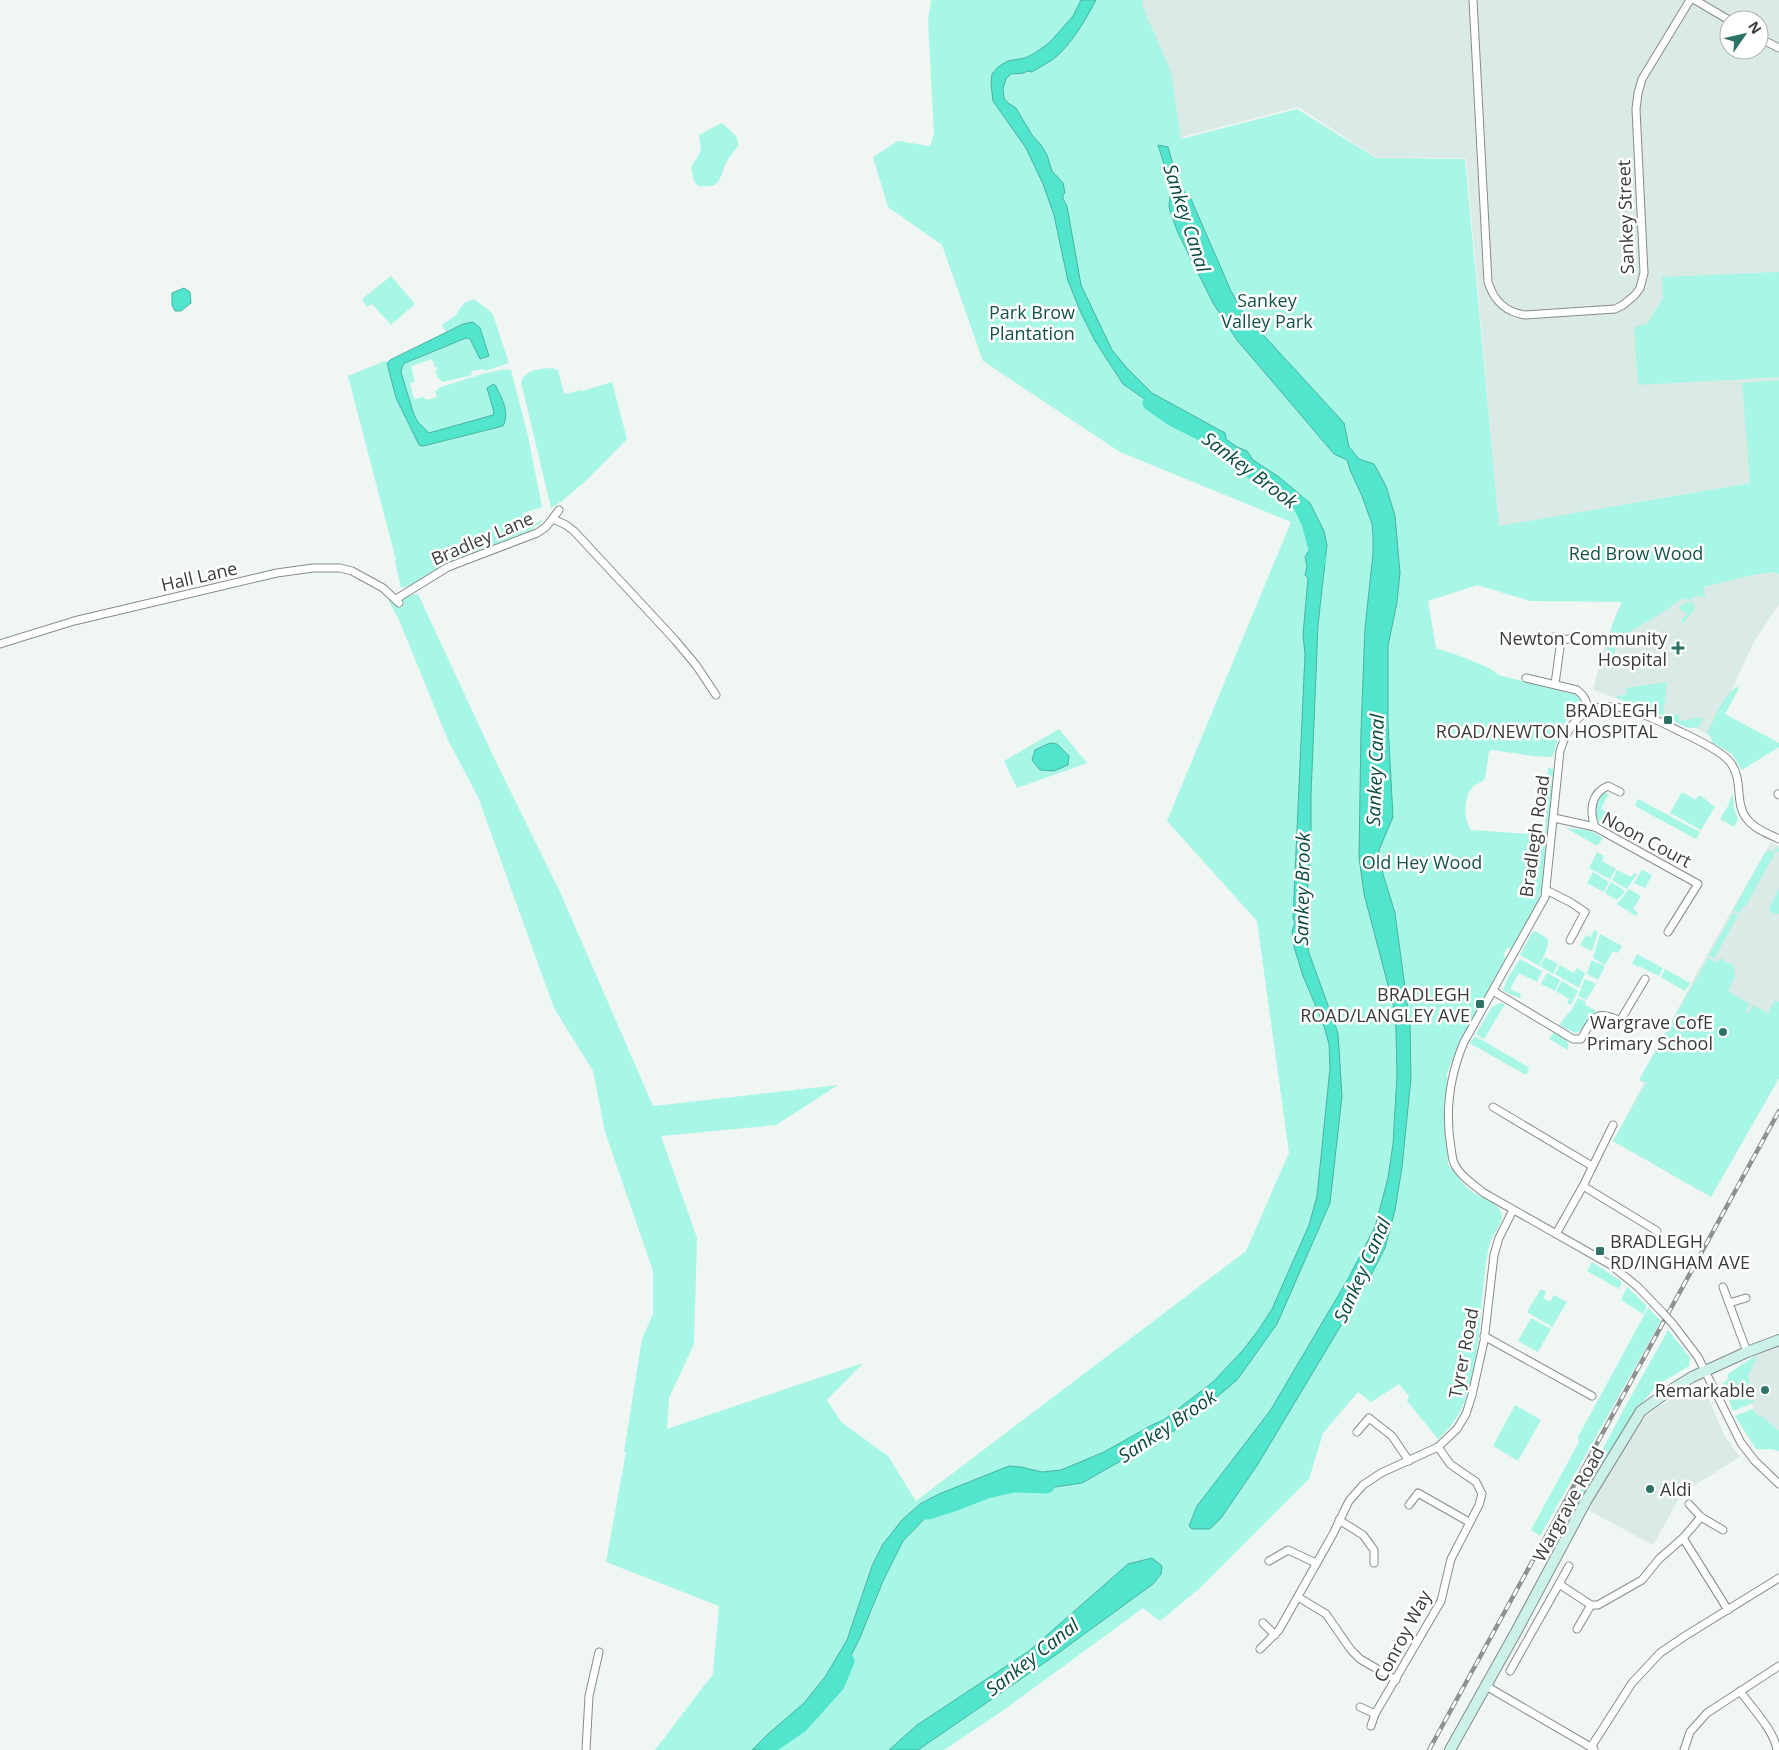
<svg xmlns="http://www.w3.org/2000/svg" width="1779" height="1750" font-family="'Open Sans',sans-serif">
  <rect width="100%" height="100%" fill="#eff6f4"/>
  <g fill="#daeae6" fill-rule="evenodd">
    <path d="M1141,0H1779V380L1742,384L1751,483L1499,526L1466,158H1377L1298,107L1179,138L1140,3ZM1729,20H1759V50H1729Z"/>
    <polygon points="1776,572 1779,574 1779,604 1754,642 1710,736 1696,728 1688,728 1652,711 1593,690 1602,654 1618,610 1728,581 1756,574"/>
    <polygon points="1771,842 1779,847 1779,1078 1711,1197 1613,1141 1644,1083 1640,1081 1706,956"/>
    <polygon points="1779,1346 1779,1431 1763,1417 1758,1416 1753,1409 1748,1376 1758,1354"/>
    <polygon points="1696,1387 1702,1388 1706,1392 1724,1435 1740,1457 1682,1493 1653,1545 1588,1510 1614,1464 1646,1417 1659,1406"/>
  </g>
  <g fill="#a8f6e5">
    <path d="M931,0H1143L1142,5L1171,72L1181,139L1297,109L1376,158L1465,159L1499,526L1750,483L1742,383L1779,380V574L1776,572C1751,574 1728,581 1704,587V592L1706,597L1695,596L1692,599H1682L1655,617L1621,637C1614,645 1614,654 1616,664L1613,667L1607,666C1611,653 1608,656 1607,645C1607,637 1618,610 1622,602L1530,601L1477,585L1428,601L1436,648C1450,653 1490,665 1498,675L1577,695L1580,699L1582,707C1578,712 1571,715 1567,720C1556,733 1559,743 1552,757L1533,756L1493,750L1489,751L1485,779C1481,783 1475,784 1472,788C1463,798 1464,820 1471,830L1545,835L1548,768H1550L1554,770L1543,882L1539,899L1512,950L1507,948L1503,955L1506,958L1452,1060L1447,1074L1448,1165C1455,1170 1460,1183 1470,1190C1477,1196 1499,1204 1501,1212C1505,1222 1493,1233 1490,1243C1475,1300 1489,1399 1438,1439L1407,1401L1409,1396L1399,1384L1371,1402L1358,1392L1323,1433L1309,1479L1200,1588L1160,1621L1143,1608L1001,1712L944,1750H655L713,1674L719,1606L606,1562L626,1452H624L642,1339L653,1314V1271L605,1132L593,1071L554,1008L478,797L448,740L399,620L387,597L418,594L496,762L560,892L653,1106L838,1085L776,1125L661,1136L697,1238L694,1344L669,1398L667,1429L863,1363L827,1400L841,1422L888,1456L916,1501L1246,1251L1289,1153L1257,921L1167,821L1291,522L1120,452L983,361L942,245L888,207L873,157L898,141L930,146L934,134L928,21Z"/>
    <path d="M722,123L736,136L739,145C734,151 728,158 725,165C719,182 719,188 698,186L694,181L691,167L701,151L699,135Z"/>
    <polygon points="1779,272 1779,377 1638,385 1634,327 1647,324 1663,298 1662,277"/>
    <polygon points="391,276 415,304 391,325 372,304 367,307 362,299"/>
    <path d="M474,299L490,311L493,315L509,363L485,371L484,369L471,371L472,375L443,382L438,378L435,370L438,369L437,367H435L432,359L411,366L415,382L410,383L414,399L424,397L426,400L437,397L435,391L438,390V388C452,384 500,366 511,370L528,436L542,507L523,513L529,527L543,519L542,521L531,530L450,564L409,586L401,588L395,561L396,560L348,376L385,361L387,363L396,398L419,445L423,446L503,426L487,388L494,412L493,415L429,433L418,421L414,415L401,372L402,367L405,363L466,338L471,341L463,324L446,332L442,325L455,316L464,303Z"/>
    <path d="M552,368L558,370L564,394L582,390L583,391L612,382L627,439L589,478L562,501L551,508L521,382C526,369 540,369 552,368Z"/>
    <polygon points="1689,601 1693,603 1695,608 1682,625 1682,620 1687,613 1680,610 1679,606"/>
    <path d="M1667,682L1663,714L1679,715V721C1687,721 1695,717 1703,718L1699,727L1688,728L1652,711L1616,698L1618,696L1627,694L1626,688Z"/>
    <path d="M1737,687L1739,688L1725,714L1779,743V747L1742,770L1732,754L1713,743L1709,734H1707C1713,721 1725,692 1737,687Z"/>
    <polygon points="1059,729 1087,763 1017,788 1004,761"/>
    <polygon points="1682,792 1696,800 1698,796 1701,796 1715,807 1701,830 1670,813"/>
    <path d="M1603,793H1609L1601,809L1623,821L1617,832L1602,823L1601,825C1593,814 1594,802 1603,793Z"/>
    <polygon points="1732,794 1733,796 1734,808 1738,819 1734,827 1720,819 1728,806"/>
    <polygon points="1638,799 1700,832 1696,839 1635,806"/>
    <polygon points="1566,828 1589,830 1603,838 1597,846"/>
    <polygon points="1778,846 1779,852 1776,851 1745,907 1744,906 1739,913 1733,910 1765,853 1770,850 1773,853"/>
    <polygon points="1597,852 1604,856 1602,861 1616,869 1610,879 1589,868"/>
    <polygon points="1617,870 1631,877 1634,873 1637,874 1627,889 1612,880"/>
    <polygon points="1642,870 1652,875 1645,888 1634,883"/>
    <polygon points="1593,872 1609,882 1604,892 1587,883"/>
    <polygon points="1611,882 1625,891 1617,900 1605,893"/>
    <polygon points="1779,888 1779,914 1771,913 1769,909"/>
    <polygon points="1629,889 1641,896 1633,909 1638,913 1636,916 1617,904"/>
    <polygon points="1733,913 1738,915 1714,959 1709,955"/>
    <polygon points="1594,930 1598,932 1592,951 1580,945 1586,935 1591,937"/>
    <polygon points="1535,931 1548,939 1547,949 1539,966 1520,955 1532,933"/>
    <polygon points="1600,934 1622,946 1618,953 1613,951 1605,965 1593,958"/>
    <polygon points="1637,954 1663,968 1659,976 1639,966 1638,967 1632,964"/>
    <polygon points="1545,957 1558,964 1553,974 1540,966"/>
    <polygon points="1722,957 1724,962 1733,964 1735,977 1728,991 1750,1004 1745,1013 1747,1014 1753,1005 1768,1013 1775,1000 1779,1002 1779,1078 1711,1197 1613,1141 1646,1083 1640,1080 1640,1078 1708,958 1717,963"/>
    <polygon points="1520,959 1542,971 1537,982 1519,973 1510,989 1521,994 1520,998 1503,991 1507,979"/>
    <polygon points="1591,961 1593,961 1605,966 1598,980 1587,974"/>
    <polygon points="1560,965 1574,973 1577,968 1585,973 1579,988 1555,974"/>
    <polygon points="1665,969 1690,983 1690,984 1685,991 1661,977"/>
    <polygon points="1547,973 1560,980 1555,991 1541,984"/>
    <polygon points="1585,979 1596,984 1586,1000 1578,996"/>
    <polygon points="1562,981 1578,991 1571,1005 1567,1003 1569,999 1556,991"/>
    <path d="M1578,998L1586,1002L1585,1005L1595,1010V1013C1587,1019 1584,1031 1575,1033L1559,1025L1572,1009Z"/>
    <polygon points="1500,1003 1505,1004 1484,1039 1476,1034 1492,1007"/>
    <path d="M1554,1032C1562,1037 1570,1039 1568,1050L1549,1039Z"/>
    <polygon points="1475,1036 1528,1067 1529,1069 1527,1074 1524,1074 1471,1044 1470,1043"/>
    <polygon points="1592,1262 1622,1282 1619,1289 1587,1271"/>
    <polygon points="1627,1287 1647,1306 1643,1314 1621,1300"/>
    <polygon points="1541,1289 1546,1292 1543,1298 1550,1302 1554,1295 1567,1302 1552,1327 1527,1312"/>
    <polygon points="1648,1308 1661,1321 1540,1536 1531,1530 1579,1442 1578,1437"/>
    <polygon points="1531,1318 1551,1329 1538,1352 1518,1341"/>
    <polygon points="1668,1330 1688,1355 1690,1358 1689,1366 1656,1386 1633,1415 1595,1474 1575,1510 1571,1508 1630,1398"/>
    <polygon points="1758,1354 1748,1376 1753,1403 1733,1411 1723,1383 1727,1381 1728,1374"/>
    <polygon points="1515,1405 1541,1420 1518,1461 1493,1446"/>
    <path d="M1753,1409L1758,1416L1763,1417L1779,1431V1451C1769,1447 1762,1451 1756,1449L1735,1416Z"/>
  </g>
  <g fill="#52e5cd" stroke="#4ab2a1">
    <path d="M1081,0H1096C1086,19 1074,40 1058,55C1051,62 1041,66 1032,72L1027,71L1024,73L1011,74L1006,79L1003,89L1004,98L1008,103L1016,108L1032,135L1041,145L1047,155L1052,171L1063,183L1065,193L1063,195V199L1067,206L1081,285L1091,306L1112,350L1127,368L1152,393L1225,433L1226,439L1237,447L1247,451L1253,460L1279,477L1310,503L1324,531L1327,545L1318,625L1311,795V838L1305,930L1309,953L1338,1033L1342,1096L1330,1203L1277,1324L1237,1380L1184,1425L1082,1483L1042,1489L1012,1481L998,1485L930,1513L903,1541L883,1581L859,1640L836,1684L812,1712L784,1734L770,1750H752L767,1735L804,1703L825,1677L847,1640L872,1566L883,1544L902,1520L920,1504L939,1494L1009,1466L1021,1467L1042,1472L1061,1470L1104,1452L1152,1425L1165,1419L1213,1382L1243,1350L1257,1332L1272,1309L1309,1225L1317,1196L1330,1068L1329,1044L1323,1023L1303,976L1294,947L1292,931L1295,923L1293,918L1305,654L1303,635L1308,578L1305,575L1307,566L1305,557L1315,541L1306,515L1301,506L1267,486L1246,464L1225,448L1196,430L1175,420L1123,384L1095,341L1081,313L1068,281L1054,215L1043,184L1026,148L993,101L991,84L992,74L998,67L1008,61L1025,58L1035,53L1049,43L1073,16Z"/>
    <polygon points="1158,145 1168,147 1179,186 1191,199 1231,291 1245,315 1344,423 1349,447 1359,459 1374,464 1386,486 1395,516 1400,573 1397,602 1388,646 1388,723 1393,817 1379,850 1383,874 1395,913 1410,1025 1411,1078 1402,1167 1395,1210 1385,1248 1370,1277 1258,1464 1221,1518 1210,1529 1192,1529 1189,1526 1197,1506 1270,1411 1348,1279 1375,1227 1388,1178 1393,1144 1397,1075 1396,1030 1393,1004 1364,894 1359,857 1361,730 1365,628 1373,554 1373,536 1372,524 1362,496 1350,470 1347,460 1334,454 1237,340 1213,303 1178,233 1170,211 1169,206 1171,186"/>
    <polygon points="184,288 190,292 191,303 181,311 175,311 172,305 172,293"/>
    <path d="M473,322L480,328L489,356L480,359L470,339L466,338L405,363L402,367L401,372L414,415L418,422L429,433L493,415L494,412L487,388L493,384L496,386C502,399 510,412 503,426L423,446L419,445L396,398L387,363L390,360L463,324Z"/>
    <polygon points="1050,743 1057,744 1069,756 1068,765 1054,771 1040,770 1032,760 1035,750"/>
    <polygon points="1152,1558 1162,1566 1161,1574 1153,1584 1050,1659 918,1750 889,1750 917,1725 1029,1651 1128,1564"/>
  </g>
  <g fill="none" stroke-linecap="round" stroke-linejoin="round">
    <g stroke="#52e5cd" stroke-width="15">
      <polyline points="1150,403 1173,419 1207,436 1245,464 1257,476"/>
      <polyline points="1288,496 1300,504 1309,523 1319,560"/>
      <polyline points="928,1512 956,1503 987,1491 1014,1485 1047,1486"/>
      <polyline points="769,1750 775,1743 801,1725 837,1685 847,1661"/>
    </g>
    <defs>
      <g id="street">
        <path d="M1473,0L1488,282C1494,301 1505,312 1525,315L1615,309L1623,305L1635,295L1640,288L1644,273L1636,109L1638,93L1642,79L1690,0"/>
        <polyline points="1695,0 1729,20"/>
        <polyline points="1759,38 1779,48"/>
        <polyline points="553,519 566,525 574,531 675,640 696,665 716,695"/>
        <polyline points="396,599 448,567 537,533 546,527 559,510"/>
        <polyline points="1554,637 1561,640 1555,684"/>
        <polyline points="1561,640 1578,638"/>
        <polyline points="0,644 74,621 277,573 313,568 340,568 352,571 383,588 399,603"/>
        <path d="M1526,678L1577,690C1585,696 1586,701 1589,710"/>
        <polyline points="1778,794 1779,795"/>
        <polyline points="1554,818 1595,827 1698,884 1668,932"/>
        <path d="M1595,827C1589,810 1591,793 1608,786L1620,792"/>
        <polyline points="1546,890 1570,902 1585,912 1570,940"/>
        <path d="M1493,991L1573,1039H1581C1593,1019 1595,1008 1620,1021L1645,979"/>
        <polyline points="1493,1107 1592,1166"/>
        <polyline points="1583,1186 1657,1231"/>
        <polyline points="1556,1234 1583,1186 1613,1125"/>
        <polyline points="1723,1287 1747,1352"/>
        <polyline points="1729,1303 1746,1298"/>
        <path d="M1662,1312L1638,1287L1611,1265L1484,1193C1474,1185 1459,1175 1454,1163C1452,1159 1452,1152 1451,1148C1445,1112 1450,1075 1464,1042L1545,897L1560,751C1581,682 1634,708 1681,732C1694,738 1721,751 1730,762C1744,779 1734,804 1747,819C1754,829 1769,834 1779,839"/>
        <polyline points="1673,1324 1698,1357 1741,1443 1755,1461 1779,1484"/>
        <polyline points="1484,1336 1592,1396"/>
        <polyline points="1357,1432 1369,1418 1392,1436 1409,1461"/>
        <polyline points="1689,1504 1701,1517 1723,1530"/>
        <polyline points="1409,1505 1418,1493 1469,1522"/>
        <polyline points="1339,1520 1363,1535 1374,1550 1374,1563"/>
        <polyline points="1683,1538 1728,1610"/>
        <polyline points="1269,1561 1288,1550 1316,1563"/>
        <polyline points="1559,1584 1569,1566"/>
        <polyline points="1298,1597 1326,1614 1351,1650 1360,1659 1396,1680"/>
        <polyline points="1263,1623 1275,1635"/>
        <polyline points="1577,1629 1591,1605"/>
        <polyline points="1260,1649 1279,1630 1333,1534 1349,1501 1363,1485 1381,1473 1438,1447 1457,1429 1466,1414 1472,1395 1484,1341 1494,1255 1499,1238 1513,1210"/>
        <polyline points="1510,1671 1559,1584 1591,1605 1598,1605 1642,1580 1659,1559 1683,1538 1701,1517"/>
        <polyline points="1486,1686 1594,1749"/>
        <path d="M1740,1691C1752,1708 1774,1730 1777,1750"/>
        <polyline points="1360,1707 1375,1714 1371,1726"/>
        <polyline points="1375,1714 1441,1601 1451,1559 1479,1505 1482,1494 1476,1482 1450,1464 1438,1447"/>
        <polyline points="1591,1747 1632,1683 1660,1653 1685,1636 1779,1578"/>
        <polyline points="586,1750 589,1696 599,1652"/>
        <polyline points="1684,1750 1690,1732 1707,1713 1779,1666"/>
      </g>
      <polyline id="secondary" points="1450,1750 1516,1632 1586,1501 1641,1411 1666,1393 1692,1377 1747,1352 1779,1340"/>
    </defs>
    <use href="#street" stroke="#868c8a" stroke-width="9"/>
    <use href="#secondary" stroke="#868c8a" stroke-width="12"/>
    <use href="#street" stroke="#fff" stroke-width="7"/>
    <use href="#secondary" stroke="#ccf1ea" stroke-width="10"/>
    <defs>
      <polyline id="rail" points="1429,1750 1779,1111"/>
    </defs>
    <use href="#rail" stroke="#8d9291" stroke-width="4.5"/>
    <use href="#rail" stroke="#fff" stroke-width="2.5" stroke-dasharray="8" stroke-linecap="butt"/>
    <defs>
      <polyline id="street-bridge" points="1662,1312 1673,1324"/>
    </defs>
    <use href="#street-bridge" stroke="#868c8a" stroke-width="9" stroke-linecap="butt"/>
    <use href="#street-bridge" stroke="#fff" stroke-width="7"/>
  </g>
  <g fill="#2d7266" stroke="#fff" stroke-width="2">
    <path d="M1675.5 640.5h5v5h5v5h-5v5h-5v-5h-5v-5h5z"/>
    <rect x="1663" y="715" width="10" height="10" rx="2.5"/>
    <rect x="1475" y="999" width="10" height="10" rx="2.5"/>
    <circle cx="1723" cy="1032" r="5"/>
    <rect x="1595" y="1246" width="10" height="10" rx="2.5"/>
    <circle cx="1765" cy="1390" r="5"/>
    <circle cx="1650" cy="1489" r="5"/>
  </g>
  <g text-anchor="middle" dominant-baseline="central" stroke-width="5" stroke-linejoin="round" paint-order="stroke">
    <g font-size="18" fill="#393c3b" stroke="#fff">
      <text transform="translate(1625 217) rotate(-92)">Sankey Street</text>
      <text transform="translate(482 538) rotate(-23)">Bradley Lane</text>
      <text transform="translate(199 576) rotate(-13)">Hall Lane</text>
      <text transform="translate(1534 836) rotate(-82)">Bradlegh Road</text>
      <text transform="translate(1647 839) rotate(28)">Noon Court</text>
      <text transform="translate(1463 1353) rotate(-79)">Tyrer Road</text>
      <text transform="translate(1568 1504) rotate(-61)">Wargrave Road</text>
      <text transform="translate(1402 1636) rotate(-62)">Conroy Way</text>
    </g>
    <g font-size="18" fill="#135248" stroke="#fff">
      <text x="1267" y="300">Sankey<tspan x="1267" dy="21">Valley Park</tspan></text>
      <text x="1032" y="312">Park Brow<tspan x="1032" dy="21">Plantation</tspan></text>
      <text x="1636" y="553">Red Brow Wood</text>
      <text x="1422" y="862">Old Hey Wood</text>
    </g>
    <g font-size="18" fill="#393c3b" stroke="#fff" text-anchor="end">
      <text x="1667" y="638">Newton Community<tspan x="1667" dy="21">Hospital</tspan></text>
      <text x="1658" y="710">BRADLEGH<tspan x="1658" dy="21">ROAD/NEWTON HOSPITAL</tspan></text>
      <text x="1470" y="994">BRADLEGH<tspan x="1470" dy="21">ROAD/LANGLEY AVE</tspan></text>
      <text x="1713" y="1022">Wargrave CofE<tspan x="1713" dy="21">Primary School</tspan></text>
      <text x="1610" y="1241" text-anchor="start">BRADLEGH<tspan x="1610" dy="21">RD/INGHAM AVE</tspan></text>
      <text x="1755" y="1390">Remarkable</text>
      <text x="1660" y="1489" text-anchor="start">Aldi</text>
    </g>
    <g font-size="19" font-style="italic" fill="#084a41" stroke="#fff">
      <text transform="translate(1187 218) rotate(72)">Sankey Canal</text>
      <text transform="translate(1250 470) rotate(37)">Sankey Brook</text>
      <text transform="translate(1375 770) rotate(-88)">Sankey Canal</text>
      <text transform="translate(1302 889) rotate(-89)">Sankey Brook</text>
      <text transform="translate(1362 1270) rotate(-66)">Sankey Canal</text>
      <text transform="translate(1167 1426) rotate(-34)">Sankey Brook</text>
      <text transform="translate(1032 1657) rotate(-38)">Sankey Canal</text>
    </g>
  </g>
  <g transform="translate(1744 35) rotate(56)"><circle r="24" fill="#ffffff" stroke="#b0b1b1"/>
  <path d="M0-4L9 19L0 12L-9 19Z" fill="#2d7266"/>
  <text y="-8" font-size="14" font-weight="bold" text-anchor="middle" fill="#393c3b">N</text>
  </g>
</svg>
